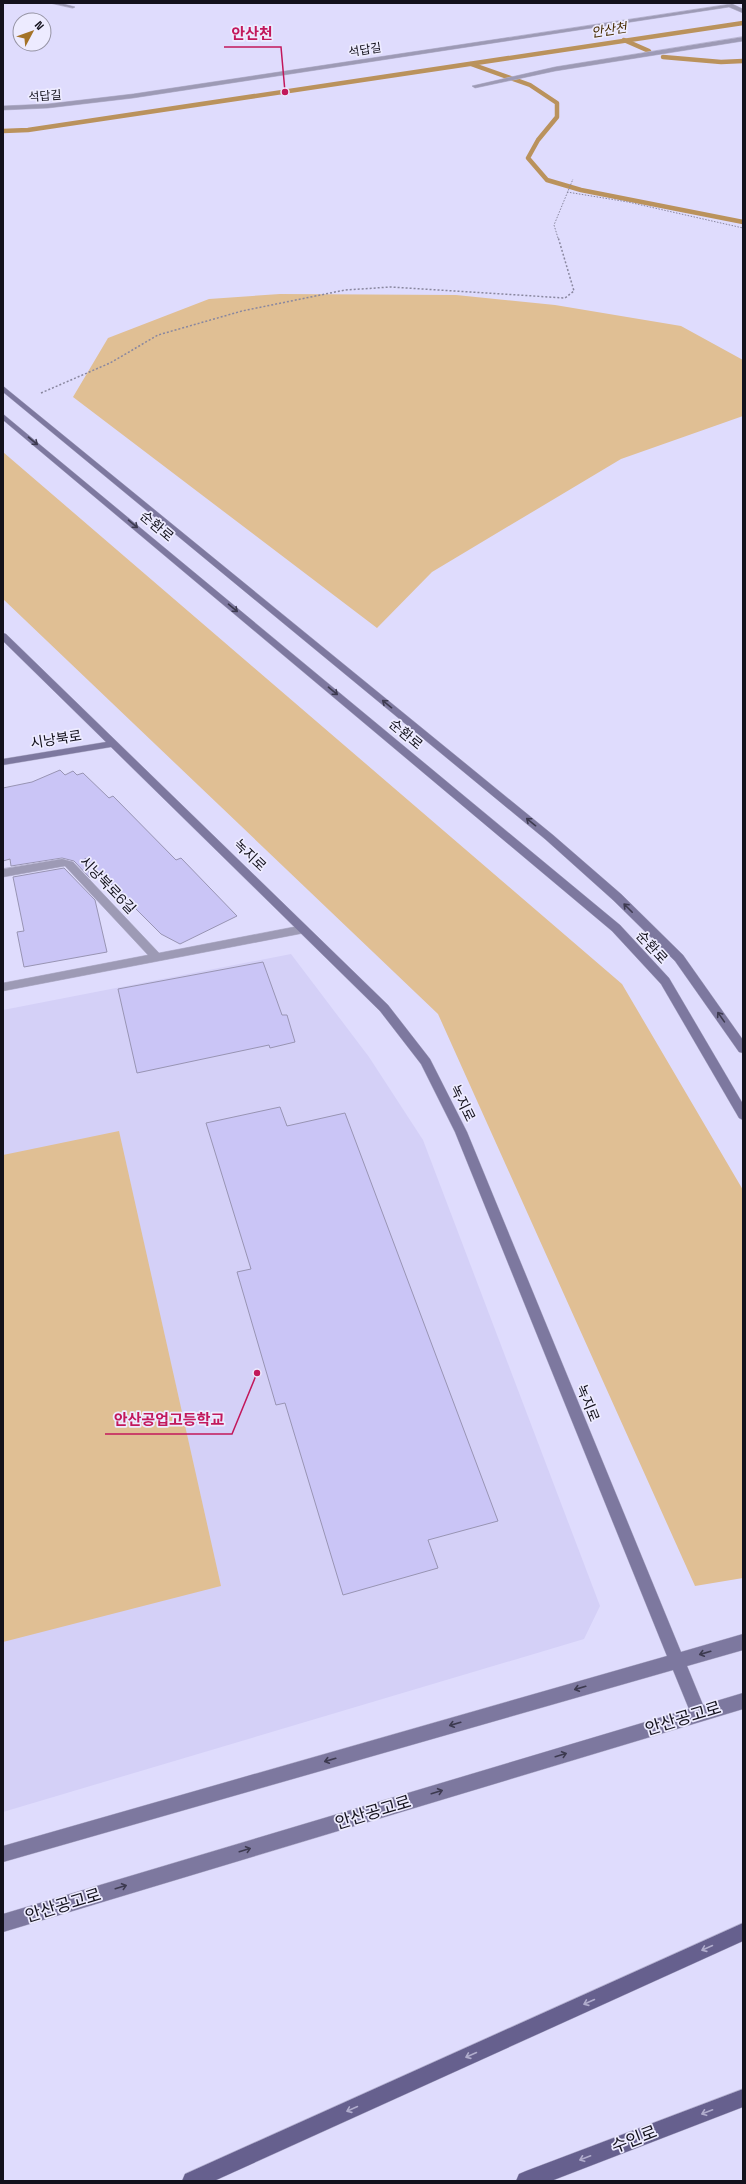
<svg xmlns="http://www.w3.org/2000/svg" width="746" height="2184" font-family="'Space Grotesk','Noto Sans KR',sans-serif">
  <rect width="100%" height="100%" fill="#dfdcfd"/>
  <polygon fill="#d4d0f7" points="291,954 369,1057 423,1140 600,1606 584,1639 3,1812 3,1010"/>
  <g fill="#e0bf94">
    <polygon points="280,294 456,295 555,305 681,326 743,360 743,416 621,459 432,572 377,628 73,397 108,338 209,299"/>
    <polygon points="3,452 622,984 743,1190 743,1578 695,1586 438,1014 3,599"/>
    <polygon points="119,1131 221,1586 3,1642 3,1155"/>
  </g>
  <g fill="none" stroke-linecap="round" stroke-linejoin="round">
    <g stroke="#ba925c" stroke-width="4.5">
      <polyline points="624,40 649,51"/>
      <polyline points="663,57 721,62 743,61"/>
      <polyline points="471,64 530,85 557,103 557,117 538,140 528,158 547,180 581,190 743,222"/>
      <polyline points="3,131 28,130 743,23"/>
    </g>
  </g>
  <g fill="#cac5f6" stroke="#9894b3">
    <polygon points="60,770 65,775 73,771 77,775 83,773 109,798 113,796 176,860 181,858 237,916 180,944 161,934 85,858 90,878 74,861 62,858 11,866 10,859 3,861 3,788 32,782"/>
    <polygon points="64,868 95,900 107,952 24,967 17,932 24,931 13,877"/>
    <polygon points="263,962 282,1015 287,1015 295,1042 270,1048 269,1045 137,1073 118,989"/>
    <polygon points="280,1107 287,1126 345,1113 498,1521 428,1540 438,1568 343,1595 285,1403 276,1405 237,1272 251,1269 206,1123"/>
  </g>
  <g fill="none" stroke-linecap="round" stroke-linejoin="round">
    <defs>
      <polygon id="lane" points="743,37 743,41 555,71 475,88 472,86 555,67"/>
      <g id="street">
        <polygon points="50,3 60,3 75,7 73,8"/>
        <polygon points="732,4 743,9 743,13 729,7 133,98 48,108 3,110 3,106 48,104 133,94"/>
        <polygon points="62,859 73,862 159,953 304,925 309,929 304,933 3,991 3,983 148,955 65,866 3,877 3,869"/>
      </g>
      <g id="secondary">
        <polygon points="3,386 553,835 621,894 683,955 743,1040 743,1053 739,1052 675,961 613,900 545,839 3,392"/>
        <polygon points="3,414 620,925 669,978 743,1104 743,1120 739,1118 661,984 612,931 3,420"/>
        <polygon points="3,633 6,634 388,1005 430,1059 467,1132 681,1652 743,1634 743,1650 687,1666 703,1705 743,1693 743,1709 3,1932 3,1914 689,1709 673,1670 3,1862 3,1846 667,1656 455,1132 421,1064 380,1011 111,747 3,765 3,759 106,742 3,641"/>
      </g>
      <g id="primary">
        <polygon points="743,1923 743,1941 214,2181 182,2181 185,2174"/>
        <polygon points="743,2089 743,2107 551,2181 516,2181 519,2174 526,2171"/>
      </g>
    </defs>
    <use href="#lane" stroke="#bab7d4" stroke-width="1"/>
    <use href="#street" stroke="#bab7d4" stroke-width="1"/>
    <use href="#secondary" stroke="#bab7d4" stroke-width="1"/>
    <use href="#primary" stroke="#bab7d4" stroke-width="1"/>
    <g stroke="#89879f" stroke-width="1" stroke-dasharray="1.5 1.5" stroke-linecap="butt">
      <polyline points="567,192 628,202 743,228"/>
      <polyline points="558,238 554,225 573,179"/>
    </g>
    <polyline stroke="#89879f" stroke-width="1.5" stroke-dasharray="2 2" stroke-linecap="butt" points="41,393 110,363 158,335 242,311 345,290 391,287 565,298 574,291 558,237"/>
    <use href="#lane" fill="#9d9ab5" fill-rule="evenodd"/>
    <use href="#street" fill="#9d9ab5" fill-rule="evenodd"/>
    <use href="#secondary" fill="#7d789f" fill-rule="evenodd"/>
    <use href="#primary" fill="#66608e" fill-rule="evenodd"/>
  </g>
  <defs><path id="oneway-shaft" d="M-6 0H5M1.5-3L5.5 0L1.5 3" fill="none" stroke-width="1.6" stroke-linecap="round" stroke-linejoin="round"/></defs>
  <g stroke="#3d3a50">
    <use href="#oneway-shaft" transform="translate(33 441) rotate(40)"/>
    <use href="#oneway-shaft" transform="translate(133 524) rotate(40)"/>
    <use href="#oneway-shaft" transform="translate(233 608) rotate(40)"/>
    <use href="#oneway-shaft" transform="translate(333 691) rotate(40)"/>
    <use href="#oneway-shaft" transform="translate(387 704) rotate(-141)"/>
    <use href="#oneway-shaft" transform="translate(531 822) rotate(-141)"/>
    <use href="#oneway-shaft" transform="translate(628 908) rotate(-135)"/>
    <use href="#oneway-shaft" transform="translate(721 1017) rotate(-125)"/>
    <use href="#oneway-shaft" transform="translate(705 1653) rotate(164)"/>
    <use href="#oneway-shaft" transform="translate(580 1688) rotate(164)"/>
    <use href="#oneway-shaft" transform="translate(455 1724) rotate(164)"/>
    <use href="#oneway-shaft" transform="translate(561 1755) rotate(-17)"/>
    <use href="#oneway-shaft" transform="translate(330 1760) rotate(164)"/>
    <use href="#oneway-shaft" transform="translate(437 1792) rotate(-17)"/>
    <use href="#oneway-shaft" transform="translate(245 1850) rotate(-17)"/>
    <use href="#oneway-shaft" transform="translate(121 1887) rotate(-17)"/>
  </g>
  <g stroke="#b0accc">
    <use href="#oneway-shaft" transform="translate(707 1948) rotate(156)"/>
    <use href="#oneway-shaft" transform="translate(589 2002) rotate(156)"/>
    <use href="#oneway-shaft" transform="translate(471 2055) rotate(156)"/>
    <use href="#oneway-shaft" transform="translate(352 2109) rotate(156)"/>
    <use href="#oneway-shaft" transform="translate(707 2112) rotate(159)"/>
    <use href="#oneway-shaft" transform="translate(585 2158) rotate(159)"/>
  </g>
  <g text-anchor="middle" dominant-baseline="central" stroke-width="3.5" stroke-linejoin="round" paint-order="stroke">
    <g font-size="12" fill="#13111c" stroke="#edebff">
      <text transform="translate(365 50) rotate(-9)">석답길</text>
      <text transform="translate(45 96) rotate(-4)">석답길</text>
    </g>
    <g font-size="13" font-style="italic" fill="#472c00" stroke="#edebff">
      <text transform="translate(609 30) rotate(-9)">안산천</text>
    </g>
    <g font-size="14" fill="#13111c" stroke="#edebff">
      <text transform="translate(157 526) rotate(40)">순환로</text>
      <text transform="translate(406 734) rotate(40)">순환로</text>
      <text transform="translate(56 739) rotate(-9)">시낭북로</text>
      <text transform="translate(250 855) rotate(44)">녹지로</text>
      <text transform="translate(108 885) rotate(46)">시낭북로6길</text>
      <text transform="translate(652 947) rotate(47)">순환로</text>
      <text transform="translate(463 1103) rotate(64)">녹지로</text>
      <text transform="translate(588 1403) rotate(68)">녹지로</text>
    </g>
    <g font-size="17" fill="#13111c" stroke="#edebff">
      <text transform="translate(683 1718) rotate(-17)">안산공고로</text>
      <text transform="translate(373 1812) rotate(-17)">안산공고로</text>
      <text transform="translate(63 1905) rotate(-17)">안산공고로</text>
      <text transform="translate(634 2139) rotate(-21)">수인로</text>
    </g>
  </g>
  <path fill="none" stroke="#c2185b" stroke-width="1.5" d="M285 92L281 47H224M257 1373L232 1434H105"/>
  <g fill="#c2185b" stroke="#edebff" stroke-width="1.5">
    <circle cx="285" cy="92" r="4"/>
    <circle cx="257" cy="1373" r="4"/>
  </g>
  <g font-size="15" text-anchor="middle" font-weight="bold" fill="#c2185b" stroke="#edebff" stroke-width="3.5" stroke-linejoin="round" paint-order="stroke">
    <text x="252" y="39">안산천</text>
    <text x="169" y="1425">안산공업고등학교</text>
  </g>
  <rect width="746" height="2184" fill="none" stroke="#13111c" stroke-width="8"/>
  <g transform="translate(32 32) rotate(49)"><circle r="19" fill="#edebff" stroke="#9694a4"/>
  <path d="M0-3L7 15L0 10L-7 15Z" fill="#a47328"/>
  <text y="-6" font-size="11" font-weight="bold" text-anchor="middle" fill="#13111c">N</text>
  </g>
</svg>
